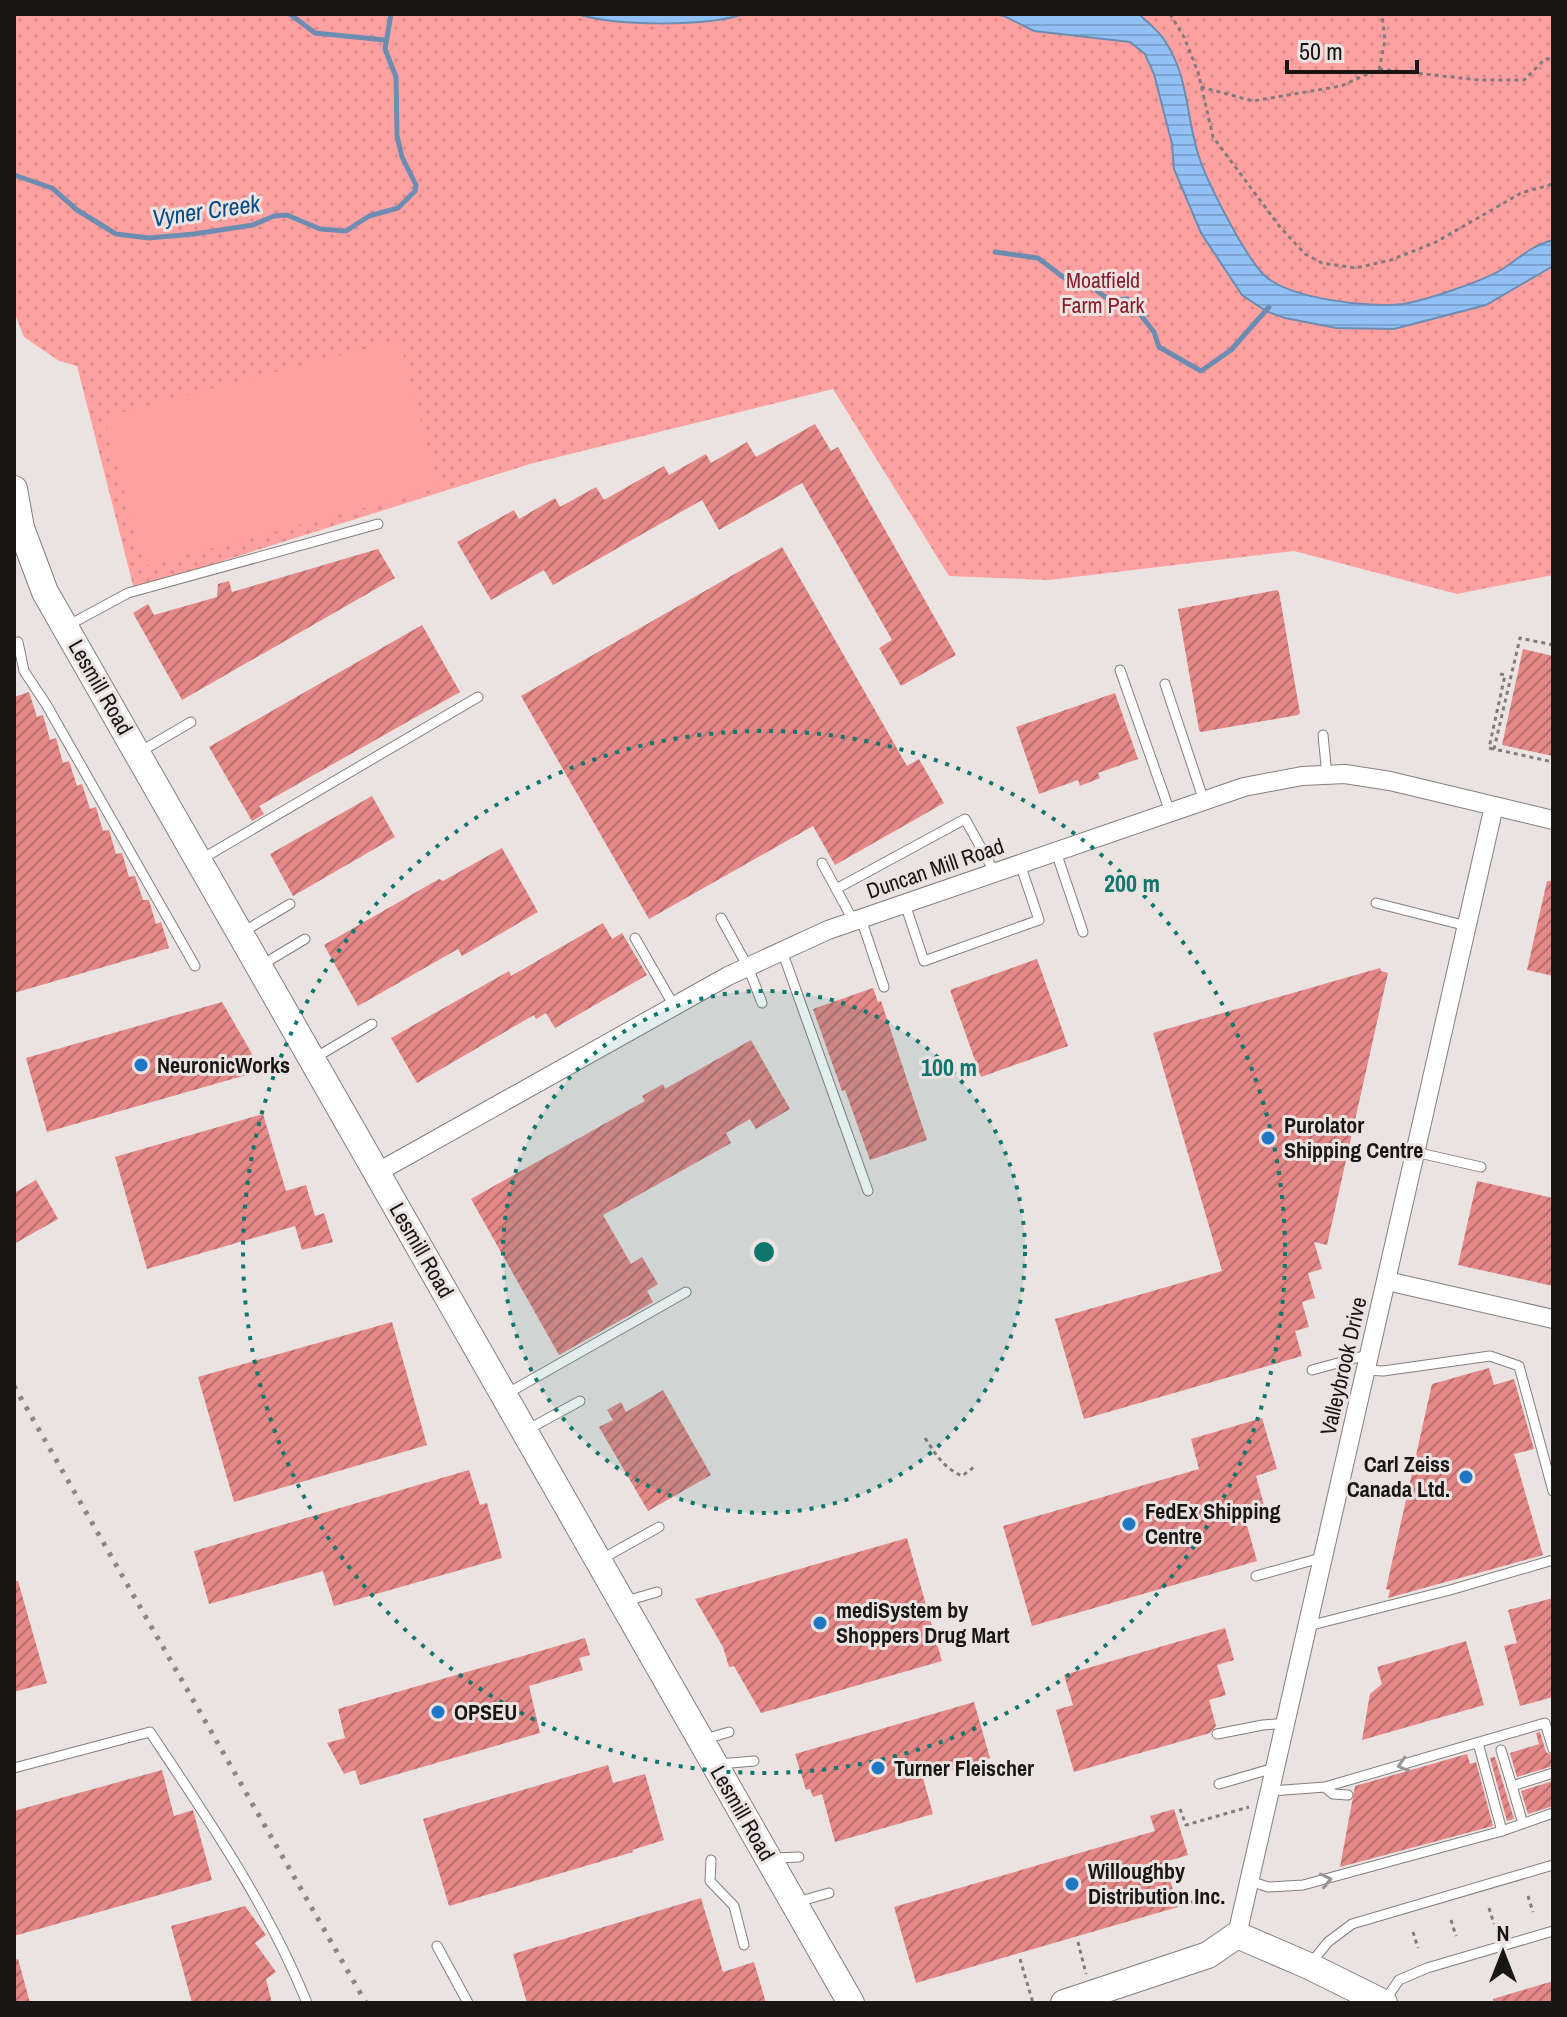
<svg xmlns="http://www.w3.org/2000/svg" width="1567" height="2017" font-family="'Archivo Narrow',sans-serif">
  <defs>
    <pattern id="park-dots" width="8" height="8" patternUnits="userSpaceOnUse" patternTransform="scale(2)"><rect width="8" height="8" fill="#ffa1a1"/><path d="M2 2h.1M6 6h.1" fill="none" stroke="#da8a8a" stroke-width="1.8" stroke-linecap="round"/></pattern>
    <pattern id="water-rules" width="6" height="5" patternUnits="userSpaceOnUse" patternTransform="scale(2)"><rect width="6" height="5" fill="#90c0f4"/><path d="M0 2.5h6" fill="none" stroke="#7ca4d0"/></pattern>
    <pattern id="building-hatch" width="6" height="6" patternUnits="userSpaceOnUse" patternTransform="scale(2)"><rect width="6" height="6" fill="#e48888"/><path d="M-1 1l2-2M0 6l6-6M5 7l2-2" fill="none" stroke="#b86e6e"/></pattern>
  </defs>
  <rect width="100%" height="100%" fill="#ebe3e2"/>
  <polygon fill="url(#park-dots)" points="14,14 1553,14 1553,575 1457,594 1294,551 1049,580 949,576 833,389 530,464 134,589 77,366 59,361 24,337 14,312"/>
  <polygon fill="#ffa1a1" points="399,340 439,488 144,566 104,417"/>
  <g fill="url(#water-rules)" stroke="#6c8db1" stroke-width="2">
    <path d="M577,14H744C706,27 615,26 577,14Z"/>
    <path d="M993,14L1140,15C1148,23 1159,31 1165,41C1189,77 1186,118 1199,157C1208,184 1244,254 1263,274C1287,299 1370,308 1403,304C1427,300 1480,282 1501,270C1518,259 1532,245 1553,240V266L1486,305L1394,329L1336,328L1285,318L1266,311L1242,295L1201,233L1174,169L1172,144L1154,74L1145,54L1130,42L1034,31L1004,16Z"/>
  </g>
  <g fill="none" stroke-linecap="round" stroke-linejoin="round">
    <g stroke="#6c8db1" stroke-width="5">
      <polyline points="290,14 315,33 385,40"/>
      <polyline points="14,175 52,188 77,210 116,234 149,238 194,234 253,225 274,216 287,215 320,229 346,231 369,216 398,208 415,191 416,185 402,157 397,136 396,77 385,49 391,14"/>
      <polyline points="995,252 1038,258 1067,280 1095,280 1097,291 1110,300 1128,299 1154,332 1159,347 1201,371 1231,350 1269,307"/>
    </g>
  </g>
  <g fill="url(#building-hatch)">
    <polygon points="815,424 831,451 838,447 956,655 901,686 879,648 892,640 802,483 719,530 702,500 553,585 544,570 491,600 457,542 514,510 519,519 555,498 560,507 596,487 604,500 664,466 669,475 706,454 711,463 747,442 756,457"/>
    <polygon points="782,547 907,766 919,759 944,803 835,865 813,826 649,919 521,696"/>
    <polygon points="378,549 395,578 182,700 133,613 148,604 154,615 217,597 218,584 229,581 232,592"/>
    <polygon points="1277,590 1279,592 1300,713 1298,715 1201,732 1199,730 1178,609"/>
    <polygon points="422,625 460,692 259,806 264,814 252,821 209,747"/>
    <polygon points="1523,649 1553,656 1553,756 1502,745"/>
    <polygon points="29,692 37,717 43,715 50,740 56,738 63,763 69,761 77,786 82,784 90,809 96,807 103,831 109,830 116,854 122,853 129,877 135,876 143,900 149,900 156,924 161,922 169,948 14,993 14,697"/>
    <polygon points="1115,693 1138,759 1098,773 1100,778 1080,786 1078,780 1039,794 1016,727"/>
    <polygon points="372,796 395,837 293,896 270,854"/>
    <polygon points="502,848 538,912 462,956 458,949 358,1006 324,945 439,879 443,881"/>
    <polygon points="1547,881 1553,881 1553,976 1527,970"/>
    <polygon points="603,923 612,939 622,933 647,975 555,1028 546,1013 536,1019 534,1015 417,1083 391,1038 509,971 511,976"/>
    <polygon points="1037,959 1068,1046 981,1077 950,990"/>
    <polygon points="1380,968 1381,971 1388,973 1327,1245 1314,1242 1322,1269 1308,1273 1315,1298 1302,1302 1309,1327 1295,1331 1302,1356 1084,1419 1055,1319 1222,1271 1153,1033"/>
    <polygon points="873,988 878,1002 881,1001 927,1140 870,1160 845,1090 842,1091 813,1009"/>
    <polygon points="222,1002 251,1052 257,1072 47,1132 26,1058"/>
    <polygon points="751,1040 790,1109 756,1129 750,1119 726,1133 731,1143 603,1215 631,1264 642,1257 658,1284 647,1291 653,1302 559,1355 471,1199 645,1101 642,1096 663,1084 665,1089"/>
    <polygon points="263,1114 286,1191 306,1185 315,1216 324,1213 333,1242 302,1250 295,1226 147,1269 115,1157"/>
    <polygon points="36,1180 58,1219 14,1244 14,1193"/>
    <polygon points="1477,1181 1553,1198 1553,1286 1458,1265"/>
    <polygon points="392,1322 427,1445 234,1502 198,1377"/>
    <polygon points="1489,1368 1494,1385 1514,1379 1534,1449 1514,1454 1543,1555 1388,1598 1390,1590 1386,1589 1432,1384"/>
    <polygon points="663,1390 711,1475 648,1511 599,1427 613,1420 607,1410 621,1402 626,1412"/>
    <polygon points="1262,1418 1277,1469 1256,1476 1267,1516 1246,1522 1257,1561 1032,1626 1003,1526 1199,1469 1191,1439"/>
    <polygon points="469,1470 480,1505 487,1503 502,1558 334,1606 323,1571 209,1604 194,1551"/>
    <polygon points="907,1538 942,1661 761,1713 734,1666 729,1667 723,1647 695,1599"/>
    <polygon points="14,1581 18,1581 47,1683 14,1692"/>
    <polygon points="1553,1598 1553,1697 1520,1706 1504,1646 1517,1643 1508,1610"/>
    <polygon points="1225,1628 1234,1660 1217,1665 1226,1695 1209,1700 1216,1726 1210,1733 1074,1772 1056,1710 1073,1705 1064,1675"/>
    <polygon points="585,1638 590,1655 579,1658 583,1670 529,1686 540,1733 360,1785 355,1770 344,1774 327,1743 345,1738 338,1709"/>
    <polygon points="1466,1641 1484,1705 1362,1740 1370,1694 1382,1684 1377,1667"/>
    <polygon points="974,1702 990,1758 923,1778 933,1814 835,1842 822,1794 813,1797 810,1789 806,1790 795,1754"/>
    <polygon points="1540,1732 1546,1752 1553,1756 1553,1766 1517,1777 1510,1753 1539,1744 1536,1733"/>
    <polygon points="1467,1754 1470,1764 1476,1762 1493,1826 1340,1867 1355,1786"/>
    <polygon points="1495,1757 1514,1819 1507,1821 1490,1758"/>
    <polygon points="608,1765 613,1783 645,1774 664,1840 632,1850 633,1852 449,1906 423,1819"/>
    <polygon points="162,1770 174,1816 193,1810 212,1880 14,1936 14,1811"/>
    <polygon points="1553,1781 1553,1806 1528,1814 1521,1791"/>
    <polygon points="1174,1809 1188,1855 1165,1862 1178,1907 916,1983 894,1907 1155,1831 1150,1816"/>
    <polygon points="701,1898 723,1972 754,1962 766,2003 527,2003 513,1954"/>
    <polygon points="245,1906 266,1935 255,1943 276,1972 266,1979 272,2003 192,2003 171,1926"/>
    <polygon points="18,1959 30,2003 14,2003 14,1960"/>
    <polygon points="1553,1981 1553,2003 1493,2003 1493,1999"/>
  </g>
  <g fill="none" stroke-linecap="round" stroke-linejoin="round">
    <defs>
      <g id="lane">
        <polyline points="67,626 128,593 378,524"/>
        <polyline points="18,642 24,671 46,704 195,966"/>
        <polyline points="1120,670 1170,812"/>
        <polyline points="1165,684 1204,801"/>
        <polyline points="1323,735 1327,775"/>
        <polyline points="138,753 191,722"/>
        <polyline points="1056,852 1083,932"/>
        <polyline points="200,860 478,697"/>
        <polyline points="822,863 854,922"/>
        <polyline points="836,889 965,819 995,873"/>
        <polyline points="1376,903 1467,926"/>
        <polyline points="905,904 924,961 1039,920 1020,864"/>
        <polyline points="721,918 748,967 762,1003"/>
        <polyline points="861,919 884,987"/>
        <polyline points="241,933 290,904"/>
        <polyline points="635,938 674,1006"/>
        <polyline points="782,951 868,1191"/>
        <polyline points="260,966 305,939"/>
        <polyline points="313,1059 372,1024"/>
        <polyline points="1415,1152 1481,1167"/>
        <polyline points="1312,1370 1371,1354"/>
        <polyline points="1367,1370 1383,1371 1490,1356 1519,1366 1553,1491"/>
        <polyline points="508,1393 686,1292"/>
        <polyline points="525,1431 580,1401"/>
        <polyline points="600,1560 659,1527"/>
        <polyline points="1256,1576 1324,1557"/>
        <polyline points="626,1601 657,1592"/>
        <polyline points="1308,1626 1450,1590 1553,1560"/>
        <polyline points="1217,1734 1263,1725 1287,1723"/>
        <polyline points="705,1739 729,1732"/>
        <polyline points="1478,1743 1502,1831"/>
        <polyline points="1501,1750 1512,1786 1553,1773"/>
        <polyline points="719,1764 754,1761"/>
        <path d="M14,1768L150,1732C208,1819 268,1906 307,2003"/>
        <polyline points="1219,1784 1274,1768"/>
        <polyline points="1512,1786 1521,1817"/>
        <polyline points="1325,1787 1333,1794 1348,1795"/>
        <polyline points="1271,1791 1325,1787 1545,1723 1553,1749"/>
        <polyline points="774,1858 799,1857"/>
        <polyline points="711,1860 710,1881 734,1906 744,1945"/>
        <polyline points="1250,1881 1268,1887 1303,1885 1502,1831 1553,1813"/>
        <polyline points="797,1902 829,1893"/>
        <polyline points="437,1946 468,2003"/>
        <polyline points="1311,1963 1328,1942 1352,1924 1553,1865"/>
        <polyline points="1384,2002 1399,1980 1427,1968 1553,1931"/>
      </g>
      <g id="street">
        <polyline points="378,1172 728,976 828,930 1244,787 1302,776 1345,774 1390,781 1553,820"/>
        <polyline points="1387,1281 1553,1319"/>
        <polyline points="1237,1935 1494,806"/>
      </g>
      <g id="secondary">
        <polyline points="14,489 21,528 45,592 851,2003"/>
        <polyline points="1064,2003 1208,1955 1237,1935 1309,1966 1384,2003"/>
      </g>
    </defs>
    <use href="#lane" stroke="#867e7e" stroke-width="11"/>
    <use href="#street" stroke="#867e7e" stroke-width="20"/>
    <use href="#secondary" stroke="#867e7e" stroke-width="28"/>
    <g stroke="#817c7b" stroke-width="3" stroke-dasharray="4 4" stroke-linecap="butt">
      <polyline points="1170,14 1184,37 1198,72 1213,137 1280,227 1305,254 1322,263 1356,268 1391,260 1436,242 1521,193 1553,184"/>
      <polyline points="1379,69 1479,80 1524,80 1545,59 1553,58"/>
      <polyline points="1201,87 1253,101 1341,86 1379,69 1385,41 1382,14"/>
      <polyline points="1553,645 1520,638 1494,749 1553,762"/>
      <polyline points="1493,749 1489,748 1505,675 1496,673"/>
      <path d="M925,1438C936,1455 943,1467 962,1476L974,1467"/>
      <polyline points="1180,1809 1186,1825 1249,1807"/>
      <polyline points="1528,1896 1533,1912"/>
      <polyline points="1182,1901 1218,1905"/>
      <polyline points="1489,1908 1494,1924"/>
      <polyline points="1451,1920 1456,1936"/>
      <polyline points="1413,1932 1418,1948"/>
      <polyline points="1078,1942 1086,1974"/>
      <polyline points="1020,1959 1033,2003"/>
    </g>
    <use href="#lane" stroke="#fff" stroke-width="9"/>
    <use href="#street" stroke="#fff" stroke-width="18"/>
    <use href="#secondary" stroke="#fff" stroke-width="26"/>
    <polyline stroke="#8c8786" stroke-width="5" stroke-dasharray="4 8" stroke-linecap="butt" points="14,1386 366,2003"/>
  </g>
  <defs><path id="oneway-chevron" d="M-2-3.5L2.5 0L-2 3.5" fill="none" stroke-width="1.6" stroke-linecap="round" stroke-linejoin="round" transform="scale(2)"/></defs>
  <g stroke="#989696">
    <use href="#oneway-chevron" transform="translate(1403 1765) rotate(164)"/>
    <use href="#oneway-chevron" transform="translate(1326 1880) rotate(-13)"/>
  </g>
  <circle cx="764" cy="1252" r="261" fill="#0f766e" fill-opacity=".12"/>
  <g fill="none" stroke="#0f766e" stroke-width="4" stroke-dasharray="4 8">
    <circle cx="764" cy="1252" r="261"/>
    <circle cx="764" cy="1252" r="521"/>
  </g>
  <g fill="#1f76c3" stroke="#ebe3e2" stroke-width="3">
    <circle cx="141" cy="1065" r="8"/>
    <circle cx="1268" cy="1138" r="8"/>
    <circle cx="1466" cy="1477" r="8"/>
    <circle cx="1129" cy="1524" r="8"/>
    <circle cx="820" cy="1623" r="8"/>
    <circle cx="438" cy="1712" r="8"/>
    <circle cx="878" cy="1768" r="8"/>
    <circle cx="1072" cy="1884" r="8"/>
  </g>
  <g text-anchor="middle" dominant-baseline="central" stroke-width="6" stroke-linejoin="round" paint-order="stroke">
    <g font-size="22" fill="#8b1e2b" stroke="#ebe3e2">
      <text x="1103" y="280">Moatfield<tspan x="1103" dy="25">Farm Park</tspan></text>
    </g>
    <g font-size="22" fill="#191616" stroke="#ebe3e2">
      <text transform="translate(101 687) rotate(60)">Lesmill Road</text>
      <text transform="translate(935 868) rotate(-19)">Duncan Mill Road</text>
      <text transform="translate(422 1250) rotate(60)">Lesmill Road</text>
      <text transform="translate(1343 1366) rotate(-77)">Valleybrook Drive</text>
      <text transform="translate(743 1813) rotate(60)">Lesmill Road</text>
    </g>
    <g font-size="22" font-weight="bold" fill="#191616" stroke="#ebe3e2" text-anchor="start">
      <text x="157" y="1065">NeuronicWorks</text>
      <text x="1284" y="1125">Purolator<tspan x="1284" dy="25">Shipping Centre</tspan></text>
      <text x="1450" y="1464" text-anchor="end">Carl Zeiss<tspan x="1450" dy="25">Canada Ltd.</tspan></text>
      <text x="1145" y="1511">FedEx Shipping<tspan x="1145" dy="25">Centre</tspan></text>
      <text x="836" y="1610">mediSystem by<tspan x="836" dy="25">Shoppers Drug Mart</tspan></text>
      <text x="454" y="1712">OPSEU</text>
      <text x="894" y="1768">Turner Fleischer</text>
      <text x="1088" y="1871">Willoughby<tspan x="1088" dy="25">Distribution Inc.</tspan></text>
    </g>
    <g font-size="24" font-style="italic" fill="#064c86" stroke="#ebe3e2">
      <text transform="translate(206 210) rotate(-8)">Vyner Creek</text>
    </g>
  </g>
  <circle cx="764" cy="1252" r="12" fill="#0f766e" stroke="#ebe3e2" stroke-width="4"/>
  <g font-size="24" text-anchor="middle" font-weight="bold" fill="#0f766e" stroke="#ebe3e2" stroke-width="6" stroke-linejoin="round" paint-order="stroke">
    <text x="1132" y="892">200 m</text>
    <text x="949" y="1076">100 m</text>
  </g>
  <rect width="1567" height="2017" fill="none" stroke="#191616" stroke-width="32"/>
  <g transform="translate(1503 1953)" stroke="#ebe3e2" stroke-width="6" paint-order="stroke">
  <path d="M0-6L14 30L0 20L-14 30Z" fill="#191616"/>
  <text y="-12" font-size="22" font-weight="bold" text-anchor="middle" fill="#191616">N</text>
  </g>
  <path d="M1287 60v12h130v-12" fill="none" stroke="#191616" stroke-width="4"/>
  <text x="1299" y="60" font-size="24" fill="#191616" stroke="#ebe3e2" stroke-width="6" paint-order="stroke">50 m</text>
</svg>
